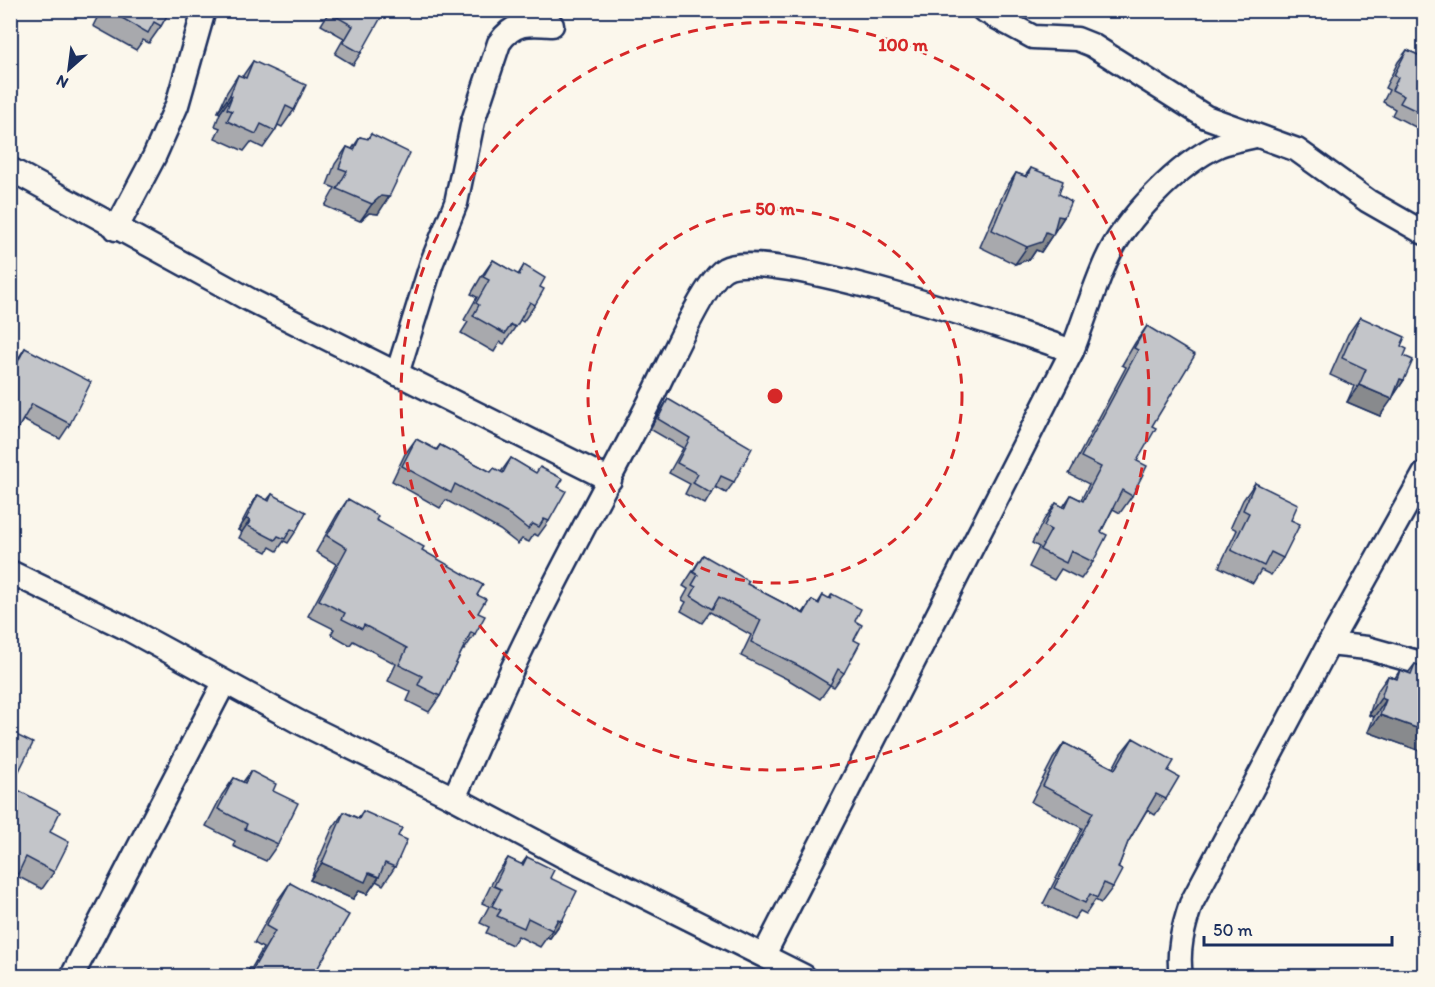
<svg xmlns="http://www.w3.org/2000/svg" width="1435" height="987" font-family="Itim,sans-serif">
  <rect width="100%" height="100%" fill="#fbf7ec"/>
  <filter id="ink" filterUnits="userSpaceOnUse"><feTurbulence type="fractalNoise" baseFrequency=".0167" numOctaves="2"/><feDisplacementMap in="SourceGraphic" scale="12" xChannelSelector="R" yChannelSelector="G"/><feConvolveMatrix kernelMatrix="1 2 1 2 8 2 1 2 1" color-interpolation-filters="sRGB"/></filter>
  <g filter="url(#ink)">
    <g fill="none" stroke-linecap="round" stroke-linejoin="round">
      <defs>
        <g id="minor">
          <polyline points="983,10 1033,37 1077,39 1092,45 1206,117 1297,150 1368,201 1424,233"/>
          <polyline points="10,169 250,300 610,480"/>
          <polyline points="116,229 154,157 177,105 204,10"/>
          <path d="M397,374L432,262L456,203L473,121L499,43C513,22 529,23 552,25"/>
          <polyline points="10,572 126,628 297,721 454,798 563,856 804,976"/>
          <polyline points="1329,644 1367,648 1424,664"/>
          <path d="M454,798C479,743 503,686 530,632C570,552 613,473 654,393C667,368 705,280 725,269C766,245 1020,332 1072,351"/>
          <path d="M764,955L1072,351C1084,321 1093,290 1106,261C1124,220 1179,163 1220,145C1231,141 1244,139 1255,136"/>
          <polyline points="72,976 224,683"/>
          <path d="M1181,976C1177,951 1183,928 1191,904L1329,644L1424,474"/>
        </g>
      </defs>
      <use href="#minor" stroke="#1b2f5e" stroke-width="27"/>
      <use href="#minor" stroke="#fbf7ec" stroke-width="22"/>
    </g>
    <g fill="#a8a9ad" stroke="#1b2f5e" stroke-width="1.5">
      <polygon points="101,10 170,10 161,26 149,43 143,40 136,50 93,26"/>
      <polygon points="330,10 380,10 361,53 353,65 335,54 344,38 321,25"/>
      <polygon points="1407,50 1425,58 1425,132 1392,115 1395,109 1383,102 1389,90 1385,88 1398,62"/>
      <polygon points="253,61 294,110 282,127 278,125 275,131 263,148 251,142 244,151 215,138 220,128 215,126 220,113 218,112 227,92 238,75 242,77"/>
      <polygon points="371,134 378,214 369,213 360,221 325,206 335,188 327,185 335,164 347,147 352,149 360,137 367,139"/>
      <polygon points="1425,163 1425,175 1420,172"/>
      <polygon points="1031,168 1059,194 1064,217 1041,252 1036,250 1030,259 1015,264 980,247 1005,190 1016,173 1025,176"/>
      <polygon points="493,260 518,275 524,265 540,287 535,305 523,322 520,320 504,344 500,342 494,352 461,333 468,322 464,320 477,297 471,294 481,277"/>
      <polygon points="1360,317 1401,346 1404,380 1380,416 1347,402 1354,386 1330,375 1348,334"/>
      <polygon points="1147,326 1152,426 1137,461 1132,496 1120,513 1113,509 1101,532 1093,562 1081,579 1061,569 1054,580 1029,567 1039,547 1032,543 1044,520 1056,503 1063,507 1071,495 1081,500 1089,484 1069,474 1126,367 1122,365 1135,343"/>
      <polygon points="25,348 70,424 60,439 23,420 10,442 10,371 15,363"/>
      <polygon points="668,399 734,482 726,493 715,487 705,504 685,494 690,484 669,473 683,448 650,429 661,410"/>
      <polygon points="416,439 436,450 440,445 491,472 501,472 511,458 558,487 549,521 538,536 534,534 529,542 522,539 518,544 500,530 446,500 440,508 392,481 405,454"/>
      <polygon points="1255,483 1291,520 1283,558 1271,575 1261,570 1253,583 1219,567 1237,530 1231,527 1243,500"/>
      <polygon points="272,494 296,531 288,543 284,541 277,551 270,547 267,552 239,538 242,532 238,530 250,507 258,495 267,500"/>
      <polygon points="348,499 376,520 422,550 477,595 478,613 475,634 464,650 463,649 440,696 429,712 407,701 411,692 388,681 396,664 353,641 350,645 331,634 334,629 308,616 336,564 316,552 337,515"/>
      <polygon points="703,555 747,584 803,613 812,600 818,603 823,595 829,599 832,594 855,621 854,640 844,673 834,687 830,685 820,699 789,680 741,656 751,635 710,612 702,623 681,611 686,602 682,600 688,589 683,586"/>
      <polygon points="1415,664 1425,668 1425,750 1423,752 1368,732 1374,717 1369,715 1376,693 1388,676 1395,678 1400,670 1408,673"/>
      <polygon points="1133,738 1168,771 1166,799 1155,815 1147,810 1128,842 1118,868 1113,887 1101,903 1095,900 1086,914 1080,911 1074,919 1043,904 1082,828 1031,802 1053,759 1064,743 1113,768 1121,753"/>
      <polygon points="251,771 273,791 278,844 266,861 233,846 235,841 206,826 222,795 234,778 243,782"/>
      <polygon points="16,789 50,832 54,872 42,889 17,876 10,885 10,797"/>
      <polygon points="363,811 398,836 395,867 383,885 376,881 367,894 359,891 353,899 310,880 332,829 344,812 358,818"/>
      <polygon points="527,857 550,878 562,921 550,938 547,937 540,947 518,936 512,945 486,933 489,927 480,923 489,906 482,903 496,875 508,858 521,865"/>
      <polygon points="290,883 313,976 245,976 250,968 251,969 263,948 254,943 278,900"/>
    </g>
    <g fill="#888a8d" stroke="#1b2f5e" stroke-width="1.5">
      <polygon points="230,95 232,96 220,113 218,112"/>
      <polygon points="381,196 389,197 378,214 369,213 360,221 372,204"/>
      <polygon points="1058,216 1064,217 1041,252 1036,250 1030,259 1015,264 1027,247"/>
      <polygon points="1400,379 1404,380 1392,398"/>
      <polygon points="1359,385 1392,399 1380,416 1347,402"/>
      <polygon points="246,519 250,520 242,532 238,530"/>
      <polygon points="1381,698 1386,700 1374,717 1369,715"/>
      <polygon points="1380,715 1425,731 1425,750 1423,752 1368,732"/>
      <polygon points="322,863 369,873 379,877 367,894 359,891 353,899 310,880"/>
      <polygon points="558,919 562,921 550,938 547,937 552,930"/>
    </g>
    <g fill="#c3c5c9" stroke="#1b2f5e" stroke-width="1.5">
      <polygon points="108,10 170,10 161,26 154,22 148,33"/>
      <polygon points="331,10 380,10 384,12 361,53 343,43 353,26 330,13"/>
      <polygon points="1407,50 1425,58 1425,115 1400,103 1404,96 1392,90 1398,78 1394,75"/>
      <polygon points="253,61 306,85 294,110 286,106 275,131 261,124 256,134 227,121 232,111 227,109 232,96 230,95 238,75 246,78"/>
      <polygon points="371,134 410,153 389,197 381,196 372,204 337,189 347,171 339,168 347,147 354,150 360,137 368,139"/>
      <polygon points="1031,168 1063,181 1059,194 1071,201 1064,217 1058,216 1053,235 1046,232 1042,242 1027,247 992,230 1016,173 1027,177"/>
      <polygon points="493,260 519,275 524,265 545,278 540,287 544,289 535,305 530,302 516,327 511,325 505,334 473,316 479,305 476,303 489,280 483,277"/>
      <polygon points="1360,317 1405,337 1401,346 1407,349 1404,356 1413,360 1404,380 1400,379 1392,399 1359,385 1366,369 1342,358"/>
      <polygon points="1147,326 1195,355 1152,426 1156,428 1137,461 1147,466 1132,496 1122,490 1101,532 1107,535 1093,562 1071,551 1066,563 1040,550 1051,530 1044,526 1056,503 1065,508 1071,495 1083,501 1101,467 1081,457 1138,350 1134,348"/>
      <polygon points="25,348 91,382 70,424 32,404 10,442 10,377"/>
      <polygon points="668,399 752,448 734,482 721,476 712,494 693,483 698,474 677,463 690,438 658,419"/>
      <polygon points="416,439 437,450 440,445 491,472 494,468 503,473 511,458 536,473 540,467 563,479 558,487 566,491 549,521 544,519 539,527 533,524 528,529 510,515 455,484 451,493 402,466"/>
      <polygon points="1255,483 1298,504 1291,520 1300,524 1283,558 1271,552 1264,566 1231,550 1249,513 1243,510"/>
      <polygon points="272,494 306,512 296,531 291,529 285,539 278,536 275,540 248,526 250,520 246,519 258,495 269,501"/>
      <polygon points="348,499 378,516 376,520 424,547 422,550 483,585 477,595 486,599 478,613 485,616 475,634 471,632 440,696 418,685 422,676 399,665 407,648 364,625 362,629 342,619 345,613 319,600 347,548 327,536"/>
      <polygon points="703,555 749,581 747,584 804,614 812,600 819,604 823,595 830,599 832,594 861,609 855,621 862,625 854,640 860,643 844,673 838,669 830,685 799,666 751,642 761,620 719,597 712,609 691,596 696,587 692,585 698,575 693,572"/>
      <polygon points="10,644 15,647 10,656"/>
      <polygon points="1415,664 1425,668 1425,731 1380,715 1386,700 1381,698 1388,676 1397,679 1400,670 1411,674"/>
      <polygon points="10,732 33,743 14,781 10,779"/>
      <polygon points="1133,738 1174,761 1168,771 1179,777 1166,799 1156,794 1128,842 1118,868 1122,870 1113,887 1104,883 1097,898 1090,894 1085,903 1054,888 1093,812 1043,786 1064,743 1115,769"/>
      <polygon points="251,771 276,784 273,791 298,803 278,844 245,829 247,824 218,809 234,778 245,783"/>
      <polygon points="16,789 60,812 50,832 69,842 54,872 26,857 18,874 10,870 10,800"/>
      <polygon points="363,811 402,828 398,836 407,840 395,867 385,863 379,877 369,873 365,882 322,863 344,812 359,819"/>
      <polygon points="527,857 554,870 550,878 577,891 562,921 558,919 552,930 528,918 524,928 497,916 501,910 492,906 501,889 494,886 508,858 523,865"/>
      <polygon points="290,883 349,915 313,976 246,976 250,968 253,969 275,931 266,926"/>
    </g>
  </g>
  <g fill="none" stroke="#d62828" stroke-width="3" stroke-dasharray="10 8">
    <circle cx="775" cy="396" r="187"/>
    <circle cx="775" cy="396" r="374"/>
  </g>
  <circle cx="775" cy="396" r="9" fill="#d62828" stroke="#fbf7ec" stroke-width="3"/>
  <g font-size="18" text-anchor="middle" font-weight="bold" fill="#d62828" stroke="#fbf7ec" stroke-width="5" stroke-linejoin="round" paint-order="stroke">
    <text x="903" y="51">100 m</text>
    <text x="775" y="215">50 m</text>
  </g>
  <rect width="1435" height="987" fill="none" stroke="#fbf7ec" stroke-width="36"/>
  <rect x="18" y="18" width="1399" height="951" fill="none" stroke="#1b2f5e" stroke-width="2" filter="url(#ink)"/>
  <g transform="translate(69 69) rotate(208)" stroke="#fbf7ec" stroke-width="4.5" paint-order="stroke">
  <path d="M0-4.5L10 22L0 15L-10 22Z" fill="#1b2f5e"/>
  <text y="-9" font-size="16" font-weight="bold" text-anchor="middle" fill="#1b2f5e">N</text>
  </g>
  <path d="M1204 936v9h188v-9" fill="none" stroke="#1b2f5e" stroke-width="3"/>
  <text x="1213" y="936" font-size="18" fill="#1b2f5e" stroke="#fbf7ec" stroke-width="4.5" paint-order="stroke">50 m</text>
</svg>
